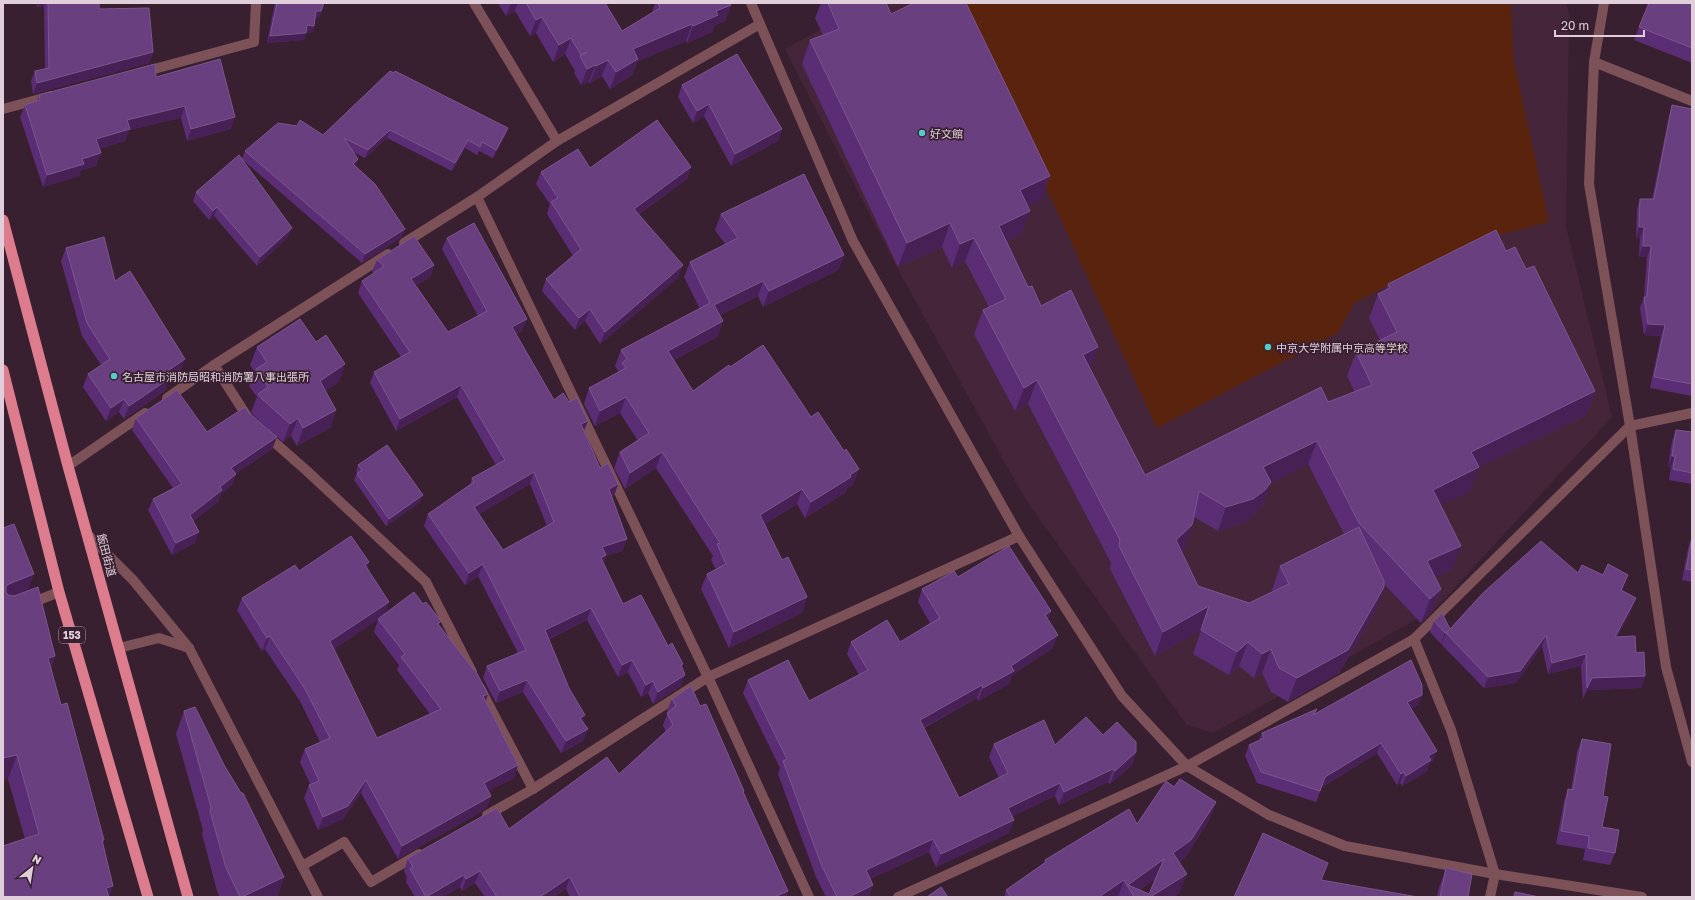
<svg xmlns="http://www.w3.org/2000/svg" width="1695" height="900" font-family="'Golos Text','Noto Sans JP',sans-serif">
  <rect width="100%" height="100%" fill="#392031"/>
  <polygon fill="#45253a" points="869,3 1566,3 1569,14 1566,227 1612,417 1435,609 1213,733 1186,724 1024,497 902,277 785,49"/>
  <polygon fill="#59230e" points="961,3 1511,3 1514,61 1549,222 1472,242 1354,303 1338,333 1157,428"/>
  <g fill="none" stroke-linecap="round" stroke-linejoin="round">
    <g stroke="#7c5157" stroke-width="10">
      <polyline points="474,3 557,141"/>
      <polyline points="1594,62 1692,101"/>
      <polyline points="143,72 254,42 256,3"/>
      <polyline points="3,109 51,96"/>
      <polyline points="477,197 708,677 809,897"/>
      <polyline points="404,243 477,197 557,141 760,24"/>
      <polyline points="214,365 250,421"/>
      <polyline points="167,398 214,365 388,254"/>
      <polyline points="265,434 307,471 426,582 472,672"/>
      <polyline points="68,466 145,413"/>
      <polyline points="88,535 133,580 189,648"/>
      <polyline points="3,614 59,592"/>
      <polyline points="1414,639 1451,730 1495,874 1490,897"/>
      <polyline points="119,648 159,638 189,648"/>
      <polyline points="480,688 533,789"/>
      <polyline points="487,815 533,789 708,677 1019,536"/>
      <polyline points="302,866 344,842 371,882 419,854"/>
      <polyline points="898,897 1187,766 1414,639 1630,426 1692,413"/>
    </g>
    <g stroke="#7c5157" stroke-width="10">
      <polyline points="751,3 853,241 1019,536 1122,696 1187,766 1269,815 1345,846 1495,874 1642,897"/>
      <polyline points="1604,3 1594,62 1589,184 1630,426 1666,667 1692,762"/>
      <polyline points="189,648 318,897"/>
    </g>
    <g stroke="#dd7c8c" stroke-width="11">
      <polyline points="3,220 68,466 188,897"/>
      <polyline points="3,370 59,592 148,897"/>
    </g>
  </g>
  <g fill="#5b2d75" fill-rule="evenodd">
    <polygon points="37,3 99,3 99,9 153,52 149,63 33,94 31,81 35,71 45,69 44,6 37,7"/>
    <polygon points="275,3 324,3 319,18 315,18 314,26 312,33 306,32 304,40 267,43"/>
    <polygon points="498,3 605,3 622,31 652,13 655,3 730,3 731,5 725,21 714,26 712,32 687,43 686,41 638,61 632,75 610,89 602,76 590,83 589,82 581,85 574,73 575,71 565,54 553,62 536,33 530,36 515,11 506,16"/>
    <path d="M821,3H886L891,14L1050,176L1041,200L1028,206L1022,234L1007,241L1028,287L1041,306L1098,347L1090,369L1145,475L1328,402L1355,392L1347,376L1356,352L1380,340L1369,318L1378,294L1385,291L1388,284L1506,251L1526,269L1595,391L1586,415L1479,467L1470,491L1441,505L1461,546L1452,569L1435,577L1441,589L1432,612L1421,623L1384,584V587L1376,610L1339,673L1288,702L1271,692L1262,673L1254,678L1239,666L1229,675L1193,654L1201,630L1155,656L1110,569L1111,563L1028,404L1015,411L974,334L983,310L989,307L965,261L952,268L942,247L898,267L802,64L810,40L823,35L815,18ZM1308,464L1344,534L1280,566L1272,590L1273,592L1249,603L1198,586L1181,551L1184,549L1194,517L1218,531L1244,523L1256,513L1262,506L1271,483Z"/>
    <polygon points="1692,3 1692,63 1634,40 1639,27"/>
    <polygon points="390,71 508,128 505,136 493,158 479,151 477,155 465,148 452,171 387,138 365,158 353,152 358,159 355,167 402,237 362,263 243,160 288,237 257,266 214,216 209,220 193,201 196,192 242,159 245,151 323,135"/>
    <polygon points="156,77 231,129 187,141 181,118 129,130 125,141 99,149 96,166 81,170 79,176 43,187 20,117 25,105 37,101 39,95"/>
    <polygon points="682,85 782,129 778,141 731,166 704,116 693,123 678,97"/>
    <polygon points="1672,105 1692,109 1692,396 1650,388 1661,336 1644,335 1640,308 1644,297 1647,257 1639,257 1640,238 1636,238 1637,209 1640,199 1652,199 1669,116"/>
    <polygon points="691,167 687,179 639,214 679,277 600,344 585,321 575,330 542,291 546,279 573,256 547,214 550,204 536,184 541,172 590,168"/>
    <polygon points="721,214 844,255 838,270 763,307 758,296 720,315 723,321 717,337 674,360 693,391 730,367 853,485 847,488 846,492 805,518 797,504 765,524 782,560 807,597 802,613 729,648 701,589 707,574 716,569 711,560 713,556 656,468 625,489 614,468 620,452 638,441 620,413 595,426 584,404 589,388 619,372 615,366 621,350 700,309 684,277 690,262 725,244 715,230"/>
    <path d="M447,238L522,331L516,334L554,400L584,431L600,468L618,484L614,496L612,497L627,539L622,551L606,556L603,564L623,604L668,646L683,664L682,667L681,686L653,704L648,693L641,697L628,672L618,677L587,620L549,639L583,722L588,729L583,741L561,753L523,692L496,703L483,678L487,666L518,653L478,576L465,585L424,526L428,514L470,485L472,478L496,465L457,397L396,431L370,383L374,372L401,357L358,293L362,281L374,273L372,271L377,260L434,265L430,277L416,285L448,332L478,316L442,249ZM530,484L547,526L503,550L479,514Z"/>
    <polygon points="66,248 115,281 180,372 169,379 165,391 124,419 119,412 106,421 83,387 88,374 101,365 82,336 61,261"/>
    <polygon points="257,347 339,382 325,391 336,410 330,428 297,446 291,436 283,442 254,416 251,412 257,397 249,386 255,372 250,365"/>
    <polygon points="249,413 277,437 272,449 236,473 232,485 220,495 218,502 193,521 195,543 172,555 148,510 153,499 173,488 132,430 136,418 207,432"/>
    <polygon points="1676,430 1692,432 1692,484 1669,480 1671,467 1668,467 1672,441"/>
    <polygon points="358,465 420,502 386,526 354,480 357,473 356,472"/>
    <polygon points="3,528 55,656 51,669 61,705 104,840 103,844 25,839 8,779 3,780"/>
    <polygon points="1692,536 1692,582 1682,580 1689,544"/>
    <path d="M369,562L367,568L385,614L439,626L488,694L486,701L518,765L514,778L488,791L491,796L486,809L398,859L361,793L343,819L318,830L304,798L309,785L310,784L300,762L305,749L320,742L300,701L265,649L262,651L237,610L242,598L299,571ZM378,619L374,632L399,665L397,670L430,714L377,738L334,649Z"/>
    <polygon points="1578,573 1603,575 1624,586 1622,590 1632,609 1617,637 1636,653 1645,676 1641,688 1588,690 1583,699 1581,666 1548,674 1542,646 1516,683 1484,688 1442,645 1442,643 1441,644 1430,632 1434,621 1450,629"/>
    <polygon points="958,577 1051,611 1048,619 1053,648 1012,675 1009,684 978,701 977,698 924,728 959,798 999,778 989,757 994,744 1055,745 1103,735 1136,752 1132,765 1110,784 1108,782 1059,805 1055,796 1012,816 1014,820 1009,833 936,867 929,852 870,879 869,897 826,897 816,877 778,774 780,768 743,693 748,680 809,701 859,675 847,654 851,642 900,642 930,623 918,602 922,589"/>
    <polygon points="1422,695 1418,705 1411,709 1433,761 1429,764 1427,771 1402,786 1400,783 1397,785 1377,753 1322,787 1316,802 1257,783 1245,756 1249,745 1259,740 1262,733 1317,709 1315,714"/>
    <polygon points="672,699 700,706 744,791 744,793 788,891 786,897 570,897 566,889 553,897 485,897 475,883 462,891 460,887 443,897 415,897 406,882 407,877 404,871 408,858 509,829 619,774 666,732 663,725 668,712 667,711"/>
    <polygon points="184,711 224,765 284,877 277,897 220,897 217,891 202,834 203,830 176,734"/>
    <polygon points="1582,739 1603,796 1602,827 1615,853 1610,865 1583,860 1585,849 1556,844 1564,802 1568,789 1571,790 1577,752"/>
    <path d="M1174,787L1216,802L1209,820L1185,858L1179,862L1180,892L1173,897H1004L1006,890L1044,863L1045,860L1137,824ZM1155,879L1149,894L1140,890Z"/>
    <polygon points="1446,868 1468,897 1437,897 1438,891"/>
  </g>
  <g fill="#472155">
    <polygon points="39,3 45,3 44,6 37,7"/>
    <polygon points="511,3 518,3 515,11 506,16"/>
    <polygon points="731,5 725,21 714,26 712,32 687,43 693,26 716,11"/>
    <polygon points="316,11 321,11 319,18 313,18"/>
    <polygon points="542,17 536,33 530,36 536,20"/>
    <polygon points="692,24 686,41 638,61 632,75 610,89 616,72 633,49"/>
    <polygon points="307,25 314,26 312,33 305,32"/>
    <polygon points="306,33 304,40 267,43 270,36"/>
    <polygon points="571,38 565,54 553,62 559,45"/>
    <polygon points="153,52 149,63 33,94 37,83"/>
    <polygon points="608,60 602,76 590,83 596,66"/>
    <polygon points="595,65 589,82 581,85 587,69"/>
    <polygon points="709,104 704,116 693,123 697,111"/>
    <polygon points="185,106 181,118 129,130 125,141 92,151 96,139 127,120"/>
    <polygon points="235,117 231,129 187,141 191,129"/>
    <polygon points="508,128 505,136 493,158 496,150"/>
    <polygon points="782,129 778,141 731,166 735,154"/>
    <polygon points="390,130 387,138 365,158 368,150"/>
    <polygon points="468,140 465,148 452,171 455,163"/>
    <polygon points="101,153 96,166 81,170 79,176 43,187 47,175 82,159"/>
    <polygon points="358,159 355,167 353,164"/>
    <polygon points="691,167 687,179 630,220 634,209"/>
    <polygon points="1050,176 1041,200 1012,214 1020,190"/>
    <polygon points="217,207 214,216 209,220 213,211"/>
    <polygon points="1030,211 1022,234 990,249 999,226"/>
    <polygon points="950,223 942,247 898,267 907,243"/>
    <polygon points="1639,227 1644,227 1640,238 1636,238"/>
    <polygon points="292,228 288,237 257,266 260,257"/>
    <polygon points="405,229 402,237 362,263 365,254"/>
    <polygon points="974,238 965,261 952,268 960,244"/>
    <polygon points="1643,246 1651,246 1647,257 1639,257"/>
    <polygon points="844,255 838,270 763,307 769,291"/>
    <polygon points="434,265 430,277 407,290 411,279"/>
    <polygon points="683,265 679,277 600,344 605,332"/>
    <polygon points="763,281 758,296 708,321 714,305"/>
    <polygon points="590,309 585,321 575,330 579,318"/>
    <polygon points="527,319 522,331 508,338 512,327"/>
    <polygon points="723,321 717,337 662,366 668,351"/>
    <polygon points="1648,324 1665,325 1661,336 1644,335"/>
    <polygon points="1098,347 1090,371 1083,355"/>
    <polygon points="185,359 180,372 169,379 165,391 124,419 129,406 166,372"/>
    <polygon points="345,364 339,382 313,399 320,381"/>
    <polygon points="1037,380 1028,404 1015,411 1024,388"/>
    <polygon points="461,385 457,397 396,431 400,419"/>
    <polygon points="1595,391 1586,415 1463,475 1471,452"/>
    <polygon points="626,397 620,413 595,426 600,411"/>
    <polygon points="124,399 119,412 106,421 111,408"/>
    <polygon points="336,410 330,428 297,446 303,428"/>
    <polygon points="298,418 291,436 283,442 290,424"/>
    <polygon points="588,421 583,433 581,424"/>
    <polygon points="277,437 272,449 227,480 231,468"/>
    <polygon points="1317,441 1308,464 1271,483 1262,506 1256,513 1244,523 1218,531 1226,507 1263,467"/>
    <polygon points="662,452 656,468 625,489 630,473"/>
    <polygon points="1672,456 1675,456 1671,467 1668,467"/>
    <polygon points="1479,467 1470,491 1425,513 1433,490"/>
    <polygon points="859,469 853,485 847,488 846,492 805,518 811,502"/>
    <polygon points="534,472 530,484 470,519 474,507"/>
    <polygon points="236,474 232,485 220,495 218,502 186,526 190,515 220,487"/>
    <polygon points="618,484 614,496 605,501 609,489"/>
    <polygon points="802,489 797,504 755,530 760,515"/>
    <polygon points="423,495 420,502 386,526 389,519"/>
    <polygon points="1192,525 1184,549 1167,564 1176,540"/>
    <polygon points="199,532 195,543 172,555 176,543"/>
    <polygon points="627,539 622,551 606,556 602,567 596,570 602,547"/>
    <polygon points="1461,546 1452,569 1418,585 1427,561"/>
    <polygon points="369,562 364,575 365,565"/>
    <polygon points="483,564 478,576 465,585 469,573"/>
    <polygon points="34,574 25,598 3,607 6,586 9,584"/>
    <polygon points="1628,575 1624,586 1617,601 1621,590"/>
    <polygon points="1384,587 1376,610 1339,673 1288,702 1297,678"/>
    <polygon points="1441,589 1432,612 1421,623 1430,599"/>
    <polygon points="807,597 802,613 729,648 734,632"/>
    <polygon points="1636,598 1632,609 1611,648 1615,637"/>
    <polygon points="389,602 385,615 326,654 330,641"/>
    <polygon points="1209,606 1201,630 1155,656 1163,632"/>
    <polygon points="591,608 587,620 541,642 545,630"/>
    <polygon points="1051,611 1046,624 1045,615"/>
    <polygon points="1449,630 1446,633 1442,643 1441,644 1445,633"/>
    <polygon points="1058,635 1053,648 1012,675 1009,684 978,701 983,688 1011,666"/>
    <polygon points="1546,635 1542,646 1516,683 1484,688 1488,677"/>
    <polygon points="270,636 265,649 262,651 267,638"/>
    <polygon points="1248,642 1239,666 1229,675 1237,652"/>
    <polygon points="1271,649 1262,673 1254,678 1262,654"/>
    <polygon points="1586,654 1581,666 1548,674 1552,663"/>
    <polygon points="55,656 47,680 48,658"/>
    <polygon points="632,660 628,672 618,677 622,665"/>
    <polygon points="685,675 681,686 653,704 658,692"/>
    <polygon points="1645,676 1641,688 1588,690 1583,699 1587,688 1592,678"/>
    <polygon points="527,680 523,692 496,703 500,691"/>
    <polygon points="653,681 648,693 641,697 646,685"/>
    <polygon points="982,685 977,698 915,732 920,720"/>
    <polygon points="488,694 483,707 483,696"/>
    <polygon points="1422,695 1418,705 1403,713 1407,702"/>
    <polygon points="585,715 581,727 580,718"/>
    <polygon points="588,729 583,741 561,753 566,741"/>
    <polygon points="1381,743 1377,753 1321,787 1325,777"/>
    <polygon points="1437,751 1433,761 1429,764 1427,771 1402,786 1406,776 1428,756"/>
    <polygon points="1136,752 1132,765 1110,784 1115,771"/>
    <polygon points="17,755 8,779 3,780 3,758"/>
    <polygon points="518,765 514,778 479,796 484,783"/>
    <polygon points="1113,769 1108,782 1059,805 1064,792"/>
    <polygon points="1404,772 1400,783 1397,785 1401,774"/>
    <polygon points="366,780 361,793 343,819 318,830 323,817"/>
    <polygon points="1060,783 1055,796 1003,821 1008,808"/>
    <polygon points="491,796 486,809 398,859 402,846"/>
    <polygon points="1216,802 1209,820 1185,858 1167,871 1173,853"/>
    <polygon points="1014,820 1009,833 936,867 941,854"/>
    <polygon points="933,839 929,852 861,883 866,870"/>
    <polygon points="1164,859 1158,877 1133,895 1128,885"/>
    <polygon points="1328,863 1322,881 1321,880"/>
    <polygon points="480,871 475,883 462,891 466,879"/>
    <polygon points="1187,874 1180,892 1173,897 1152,897 1152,896"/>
    <polygon points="464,875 460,887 443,897 426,897"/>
    <polygon points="284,877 277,897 242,897"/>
    <polygon points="570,877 566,889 553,897 540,897"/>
    <polygon points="1124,880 1118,897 1099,897"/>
    <polygon points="873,885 869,897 849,897"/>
    <polygon points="113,886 109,897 103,897 106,888"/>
    <polygon points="788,891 786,897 774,897"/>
  </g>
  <g fill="#693f80" stroke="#7c558e" fill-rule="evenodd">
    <polygon points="48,3 99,3 99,9 149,8 153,52 37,83 35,71 49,68"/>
    <polygon points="277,3 324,3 321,11 316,11 314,26 307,25 306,33 270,36"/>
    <polygon points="526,3 605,3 622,31 660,8 658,3 730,3 731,5 716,11 718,15 693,26 692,24 633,49 638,59 616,72 608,60 596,66 595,65 587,69 580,56 587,52 581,55 571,38 559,45 542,17 536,20"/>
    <polygon points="828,3 886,3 891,14 914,3 966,3 1050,176 1020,190 1030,211 999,226 1028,287 1032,286 1041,306 1071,290 1098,347 1083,355 1145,475 1321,387 1328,402 1372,385 1356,352 1397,332 1378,294 1390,288 1388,284 1496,230 1506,251 1515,247 1526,269 1534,266 1595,391 1471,452 1479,467 1433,490 1461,546 1427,561 1441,589 1430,599 1359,523 1317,441 1263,467 1271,482 1265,490 1253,499 1226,507 1199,491 1192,525 1176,540 1198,586 1249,603 1289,584 1280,566 1359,527 1384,581 1384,587 1348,650 1297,678 1279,668 1271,649 1262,654 1248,642 1237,652 1201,630 1209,606 1163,632 1119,546 1120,540 1037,380 1024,388 983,310 1006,299 974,238 960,244 950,223 907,243 810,40 839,29"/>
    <polygon points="1649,3 1692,3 1692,48 1639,27"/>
    <polygon points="737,54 782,129 735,154 709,104 697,111 682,85"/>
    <polygon points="220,59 235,117 191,129 185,106 127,120 130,129 96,139 101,153 82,159 84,164 47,175 25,105 40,100 39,95 155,64 156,77"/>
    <polygon points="390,71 394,73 395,71 508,128 496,150 482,142 480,147 468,140 455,163 390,130 368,150 344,138 358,159 353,164 375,184 405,229 365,254 245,151 278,123 297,126 300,120 323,135"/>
    <polygon points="1672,105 1692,109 1692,384 1654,377 1665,325 1648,324 1644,297 1647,297 1651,246 1643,246 1644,227 1639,227 1640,199 1654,199"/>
    <polygon points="657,120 691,167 634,209 683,265 605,332 590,309 579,318 546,279 581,249 551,202 558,198 541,172 578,149 590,168"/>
    <polygon points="239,155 292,228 260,257 217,207 213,211 196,192"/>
    <polygon points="804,174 844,255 769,291 763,281 714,305 723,321 668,351 693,391 729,365 730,367 763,345 811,417 818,412 844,451 846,449 859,469 850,475 851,477 811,502 802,489 760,515 782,560 788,557 807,597 734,632 707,574 726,564 717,544 720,543 662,452 630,473 620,452 649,433 626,397 600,411 589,388 626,368 622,363 627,359 621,350 710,303 690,262 738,238 721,214"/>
    <path d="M474,223L527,319L512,327L554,400L563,393L569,402L577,398L588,421L581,424L600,468L608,463L618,484L609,489L627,539L602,547L606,555L601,558L623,604L641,595L668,646L672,643L683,664L681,665L685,675L658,692L653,681L646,685L632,660L622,665L591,608L545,630L569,688L585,715L580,718L588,729L566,741L527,680L500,691L487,666L526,650L483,564L469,573L428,514L474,482L472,478L505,460L461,385L400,419L374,372L410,352L362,281L384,266L377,260L414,236L434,265L411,279L448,332L487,311L447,238ZM534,472L554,522L503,550L474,507Z"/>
    <polygon points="104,237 115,281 130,271 185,359 166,372 170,378 129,406 124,399 111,408 88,374 110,359 87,323 66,248"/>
    <polygon points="300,319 316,342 326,335 345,364 320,381 336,410 303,428 298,418 290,424 261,398 258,394 268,387 256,369 267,362 257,347"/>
    <polygon points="177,390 207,432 245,407 249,413 277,437 231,468 236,474 220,487 222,490 190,515 199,532 176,543 153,499 182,484 136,418"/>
    <polygon points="1676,430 1692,432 1692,473 1673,469 1675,456 1672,456"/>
    <polygon points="387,445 423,495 389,519 357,474 362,470 358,465"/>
    <polygon points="14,524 34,574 9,584 6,586 6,592 8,595 14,596 38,587 55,656 48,658 61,705 67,703 104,840 102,840 113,886 106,888 109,897 3,897 3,846 39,834 17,755 3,758 3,528"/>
    <polygon points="351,536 369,562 365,565 389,602 330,641 377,738 441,709 401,657 405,654 378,619 414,592 423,604 426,602 441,621 438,624 474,670 475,670 488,694 483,696 518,765 484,783 491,796 402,846 366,780 348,806 323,817 309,785 319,781 305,749 330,738 305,689 270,636 267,638 242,598 295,565 299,571"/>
    <polygon points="1692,538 1692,570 1686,569"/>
    <polygon points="1541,541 1578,573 1582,565 1603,575 1608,564 1628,575 1621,590 1636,598 1615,637 1635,636 1636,653 1644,652 1645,676 1592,678 1587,688 1586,654 1552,663 1546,635 1520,671 1488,677 1446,633 1449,630 1445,633 1434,621 1442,613 1450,629 1483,593"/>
    <polygon points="1009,546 1051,611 1045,615 1058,635 1011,666 1014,671 983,688 982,685 920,720 959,798 1008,773 994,744 1044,720 1055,745 1086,717 1103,735 1117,722 1136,742 1136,752 1115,771 1113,769 1064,792 1060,783 1008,808 1014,820 941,854 933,839 866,870 873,885 849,897 837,897 821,864 783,761 787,759 748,680 788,660 809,701 868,670 851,642 887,620 900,642 940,618 922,589 954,571 958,577"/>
    <polygon points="1411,660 1422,685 1422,695 1407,702 1437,751 1428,756 1431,760 1406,776 1404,772 1401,774 1381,743 1325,777 1320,791 1261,772 1249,745 1264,738 1262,733 1317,709 1313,715"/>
    <polygon points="691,686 700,706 706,704 744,791 743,792 788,891 774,897 580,897 570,877 540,897 497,897 480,871 466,879 464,875 426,897 410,869 413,867 408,858 497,808 509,829 607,757 619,774 673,725 667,713 676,706 672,699"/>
    <polygon points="195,707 224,765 241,793 243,793 284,877 242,897 240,897 226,868 210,811 211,807 184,711"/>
    <polygon points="1582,739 1611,744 1603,796 1608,797 1602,827 1619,830 1615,853 1588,848 1589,836 1561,831 1568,789 1573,790"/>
    <path d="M1180,779L1216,802L1191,840L1173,853L1187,874L1152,896L1155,897H1134L1124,880L1099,897H1011L1006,890L1046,862L1045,860L1129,809L1137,824L1166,781L1174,787ZM1164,859L1149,894L1128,885Z"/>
    <polygon points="1263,833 1328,863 1321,880 1418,897 1234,897"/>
    <polygon points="1446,868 1472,874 1468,897 1440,897"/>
    <polygon points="941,887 948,897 927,897"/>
    <polygon points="1515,892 1539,897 1514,897"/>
  </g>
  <g fill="#54cdc7" stroke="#392031" stroke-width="1.5">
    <circle cx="922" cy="133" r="4"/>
    <circle cx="1268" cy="347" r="4"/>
    <circle cx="114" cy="376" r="4"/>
  </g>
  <g text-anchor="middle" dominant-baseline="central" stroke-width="3.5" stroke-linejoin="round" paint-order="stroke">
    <rect fill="#392031" stroke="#ae9aa7" stroke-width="1" x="59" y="627" width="26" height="16" rx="3"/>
    <g font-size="10" font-weight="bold" fill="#e0cfda">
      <text x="72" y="635">153</text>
    </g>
    <g font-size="11" fill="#e0cfda" stroke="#392031" text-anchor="start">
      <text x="930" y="133">好文館</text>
      <text x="1276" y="347">中京大学附属中京高等学校</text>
      <text x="122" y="376">名古屋市消防局昭和消防署八事出張所</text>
    </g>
    <g font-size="11" fill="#e0cfda" stroke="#392031">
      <text transform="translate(107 555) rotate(75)">飯田街道</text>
    </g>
  </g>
  <rect width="1695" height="900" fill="none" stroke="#e0cfda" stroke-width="8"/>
  <g transform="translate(32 868) rotate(30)" stroke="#392031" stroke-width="3" paint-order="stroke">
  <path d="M0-3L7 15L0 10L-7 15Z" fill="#e0cfda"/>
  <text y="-6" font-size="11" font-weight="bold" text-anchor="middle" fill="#e0cfda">N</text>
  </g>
  <path d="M1555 30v6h89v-6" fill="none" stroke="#e0cfda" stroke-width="2"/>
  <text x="1561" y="30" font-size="12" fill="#e0cfda" stroke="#392031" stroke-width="3" paint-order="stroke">20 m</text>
</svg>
